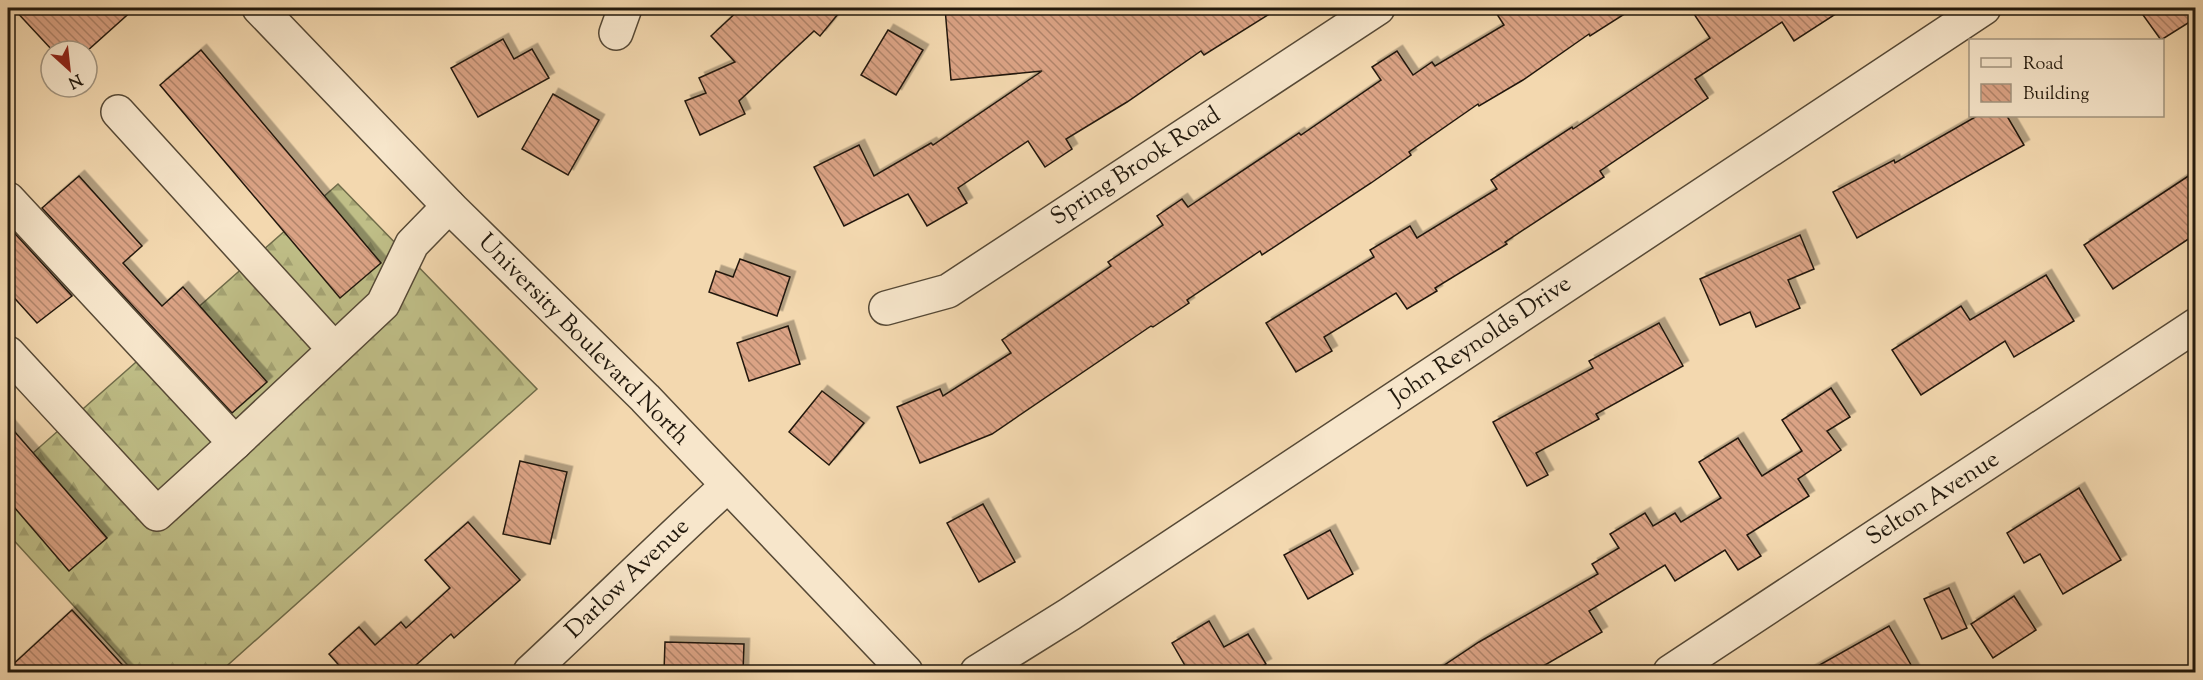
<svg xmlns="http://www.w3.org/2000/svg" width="2203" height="680" font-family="'Sorts Mill Goudy',serif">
  <defs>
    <pattern id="forest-firs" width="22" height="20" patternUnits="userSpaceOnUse" patternTransform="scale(1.5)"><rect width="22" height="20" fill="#bfbe87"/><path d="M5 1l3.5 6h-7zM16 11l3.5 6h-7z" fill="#a4a373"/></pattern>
    <pattern id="building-back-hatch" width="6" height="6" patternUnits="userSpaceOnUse" patternTransform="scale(1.5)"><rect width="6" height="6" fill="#dba385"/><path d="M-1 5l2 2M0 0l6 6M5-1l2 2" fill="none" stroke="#b1846b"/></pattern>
    <filter id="shadow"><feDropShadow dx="5.5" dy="-5.5" stdDeviation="0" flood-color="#0004"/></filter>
  </defs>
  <rect width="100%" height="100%" fill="#f3d8af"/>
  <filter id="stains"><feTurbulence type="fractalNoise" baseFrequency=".00333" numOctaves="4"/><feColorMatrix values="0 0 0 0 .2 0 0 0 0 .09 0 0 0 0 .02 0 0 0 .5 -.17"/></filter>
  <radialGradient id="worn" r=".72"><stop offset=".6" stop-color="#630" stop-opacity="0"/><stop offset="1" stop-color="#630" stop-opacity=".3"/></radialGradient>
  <polygon fill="url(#forest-firs)" stroke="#706c4a" stroke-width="1.5" points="338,184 537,389 220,672 134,672 8,534 8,475"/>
  <g fill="url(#building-back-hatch)" stroke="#22190d" stroke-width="1.5" filter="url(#shadow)">
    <polygon points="13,8 135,8 87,51 53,51"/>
    <polygon points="741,8 843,8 820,36 814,31 739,101 745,114 700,135 685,101 706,93 699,78 735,62 711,36"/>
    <polygon points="945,8 1279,8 1204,55 1201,51 1127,102 1066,139 1072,149 1045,167 1028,141 958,188 967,203 927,226 908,194 844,226 814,167 859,145 874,176 931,143 933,145 1042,71 951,80"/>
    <polygon points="1493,8 1634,8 1590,36 1589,34 1523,80 1479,106 1478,104 1409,152 1411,155 1371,183 1262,255 1260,251 1187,300 1189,303 1153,327 1151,326 992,434 920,463 897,407 940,389 943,396 1011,353 1002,340 1111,266 1108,262 1163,225 1157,216 1182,199 1188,207 1299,133 1301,135 1381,80 1372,67 1397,51 1413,75 1432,62 1435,66 1504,25"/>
    <polygon points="1690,8 1845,8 1794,41 1782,22 1695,79 1708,98 1600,171 1604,177 1505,242 1507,244 1435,288 1437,291 1407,309 1396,293 1324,337 1332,351 1296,372 1266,323 1374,257 1370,250 1410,226 1417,238 1497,189 1491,180 1572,127 1573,129 1710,38"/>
    <polygon points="2138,8 2196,8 2196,18 2161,40"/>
    <polygon points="888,30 923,50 896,95 861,75"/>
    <polygon points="503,39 514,59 532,49 549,78 478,117 451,68"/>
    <polygon points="201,50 381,263 340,298 160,85"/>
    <polygon points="553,94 599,120 568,175 522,149"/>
    <polygon points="1977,116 2007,116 2024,145 1857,238 1833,192 1894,160 1895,163"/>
    <polygon points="2196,171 2196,234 2113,289 2084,245"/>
    <polygon points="79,176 142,246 123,263 162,306 183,287 267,382 232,413 42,208"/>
    <polygon points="8,226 72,296 37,323 8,291"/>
    <polygon points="1800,235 1814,269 1788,280 1800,308 1756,327 1750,312 1720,325 1700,279"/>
    <polygon points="740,259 790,277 777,316 709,292 716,271 733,277"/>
    <polygon points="2046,275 2074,321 2014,357 2005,341 1921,395 1892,350 1961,306 1970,320"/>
    <polygon points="1659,323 1683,366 1596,414 1599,419 1536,453 1548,475 1527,486 1493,422 1593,368 1589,361"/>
    <polygon points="788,326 800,364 749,381 737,343"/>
    <polygon points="1831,388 1850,417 1827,431 1841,450 1798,479 1809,496 1747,535 1761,556 1738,570 1725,550 1675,581 1665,565 1589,611 1602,632 1533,672 1434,672 1479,642 1598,574 1592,564 1619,548 1610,534 1645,513 1653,526 1675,513 1681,522 1721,498 1699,462 1738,438 1762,476 1802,451 1782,420"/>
    <polygon points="822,391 864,423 829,465 789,432"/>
    <polygon points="8,424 107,538 69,571 8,500"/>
    <polygon points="520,461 567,472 550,544 503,534"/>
    <polygon points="2079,488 2121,560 2063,594 2040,554 2024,563 2007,533"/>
    <polygon points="983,504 1015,562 979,582 947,523"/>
    <polygon points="468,522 520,580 454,638 451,634 408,672 345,672 329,654 359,627 375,645 401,622 406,628 450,588 425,560"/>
    <polygon points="1330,530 1353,574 1308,599 1284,555"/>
    <polygon points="1949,588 1967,628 1942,639 1924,599"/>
    <polygon points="2014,596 2036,630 1993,658 1971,624"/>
    <polygon points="72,610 129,672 8,672 8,669"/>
    <polygon points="1209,621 1224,647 1248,634 1266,664 1251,672 1181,672 1187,669 1172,643"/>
    <polygon points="1889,626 1915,672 1807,672"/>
    <polygon points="665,642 744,644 743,672 664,672"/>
  </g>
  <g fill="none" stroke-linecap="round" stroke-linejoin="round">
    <defs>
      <g id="minor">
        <polyline points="259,8 449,206 645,398 906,672"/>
        <polyline points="616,33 625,8"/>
        <polyline points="118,112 334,349"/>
        <polyline points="8,199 235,443 157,514 8,353"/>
        <polyline points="886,308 948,291 1378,8"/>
        <polyline points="235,443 383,304 412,244 449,206"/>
        <path d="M530,672C596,611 660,547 727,486"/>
        <polyline points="977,672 1070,614 1984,8"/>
        <polyline points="1670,672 2196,325"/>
      </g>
    </defs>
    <use href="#minor" stroke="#564936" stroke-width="36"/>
    <use href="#minor" stroke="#f7e6cb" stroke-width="33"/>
  </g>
  <g text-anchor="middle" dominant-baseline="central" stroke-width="4.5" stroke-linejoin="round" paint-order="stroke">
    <g font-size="24" fill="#22190d" stroke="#f7e6cb">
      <text transform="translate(1136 167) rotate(-33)">Spring Brook Road</text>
      <text transform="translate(583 340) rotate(45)">University Boulevard North</text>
      <text transform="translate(1481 341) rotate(-34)">John Reynolds Drive</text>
      <text transform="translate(1933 499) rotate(-33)">Selton Avenue</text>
      <text transform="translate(628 579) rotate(-44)">Darlow Avenue</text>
    </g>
  </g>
  <rect width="2203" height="680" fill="none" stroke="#f3d8af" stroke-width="30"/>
  <rect x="9" y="9" width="2185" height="662" fill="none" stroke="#22190d" stroke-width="3"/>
  <rect x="15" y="15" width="2173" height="650" fill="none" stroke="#22190d" stroke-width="1.5"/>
  <rect x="1969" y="39" width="195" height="78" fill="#f7e6cb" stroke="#a2947f" stroke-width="1.5"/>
  <rect x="1981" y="58" width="30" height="9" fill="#f7e6cb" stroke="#a2947f" stroke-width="1.5"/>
  <text x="2023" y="69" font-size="18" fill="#22190d">Road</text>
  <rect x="1981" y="84" width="30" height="18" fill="url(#building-back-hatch)" stroke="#a2947f" stroke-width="1.5"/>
  <text x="2023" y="99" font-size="18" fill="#22190d">Building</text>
  <g transform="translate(69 69) rotate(153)"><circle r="28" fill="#f7e6cb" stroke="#a2947f" stroke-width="1.5"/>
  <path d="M0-4.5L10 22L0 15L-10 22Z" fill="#8f2418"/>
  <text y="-9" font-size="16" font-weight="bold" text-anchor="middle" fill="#22190d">N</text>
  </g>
  <rect width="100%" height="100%" filter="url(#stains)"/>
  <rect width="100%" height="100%" fill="url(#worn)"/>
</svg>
